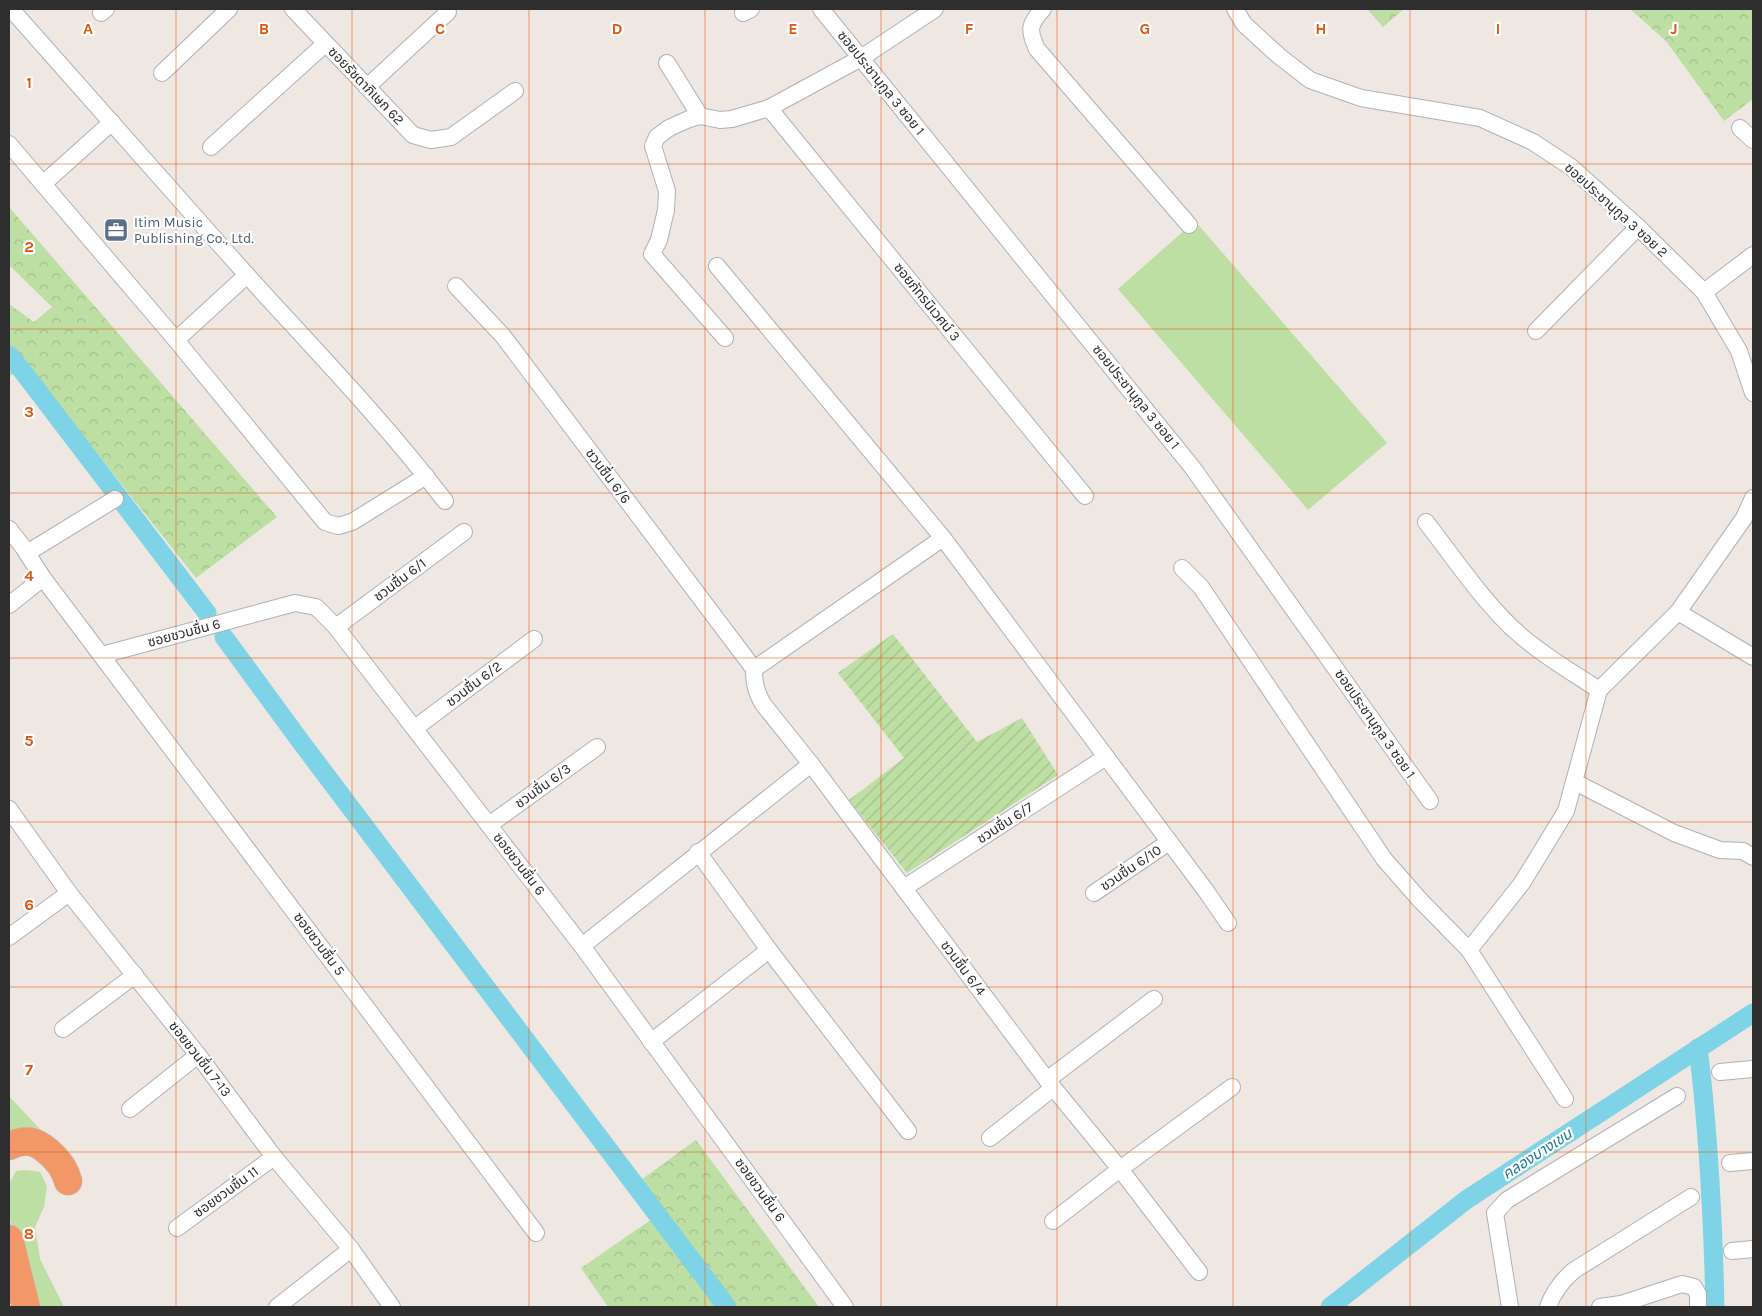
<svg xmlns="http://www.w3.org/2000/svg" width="1762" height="1316" font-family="Karla,'Noto Sans Thai',sans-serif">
  <defs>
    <pattern id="forest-crowns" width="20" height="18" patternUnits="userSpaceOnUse" patternTransform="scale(1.25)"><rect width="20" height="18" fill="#bddfa3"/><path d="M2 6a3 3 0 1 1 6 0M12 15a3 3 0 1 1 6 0" fill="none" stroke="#a3c08d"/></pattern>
    <pattern id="garden-furrows" width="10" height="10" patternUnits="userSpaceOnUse" patternTransform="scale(1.25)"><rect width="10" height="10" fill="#bddfa3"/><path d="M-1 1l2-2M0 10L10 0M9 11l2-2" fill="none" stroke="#a3c08d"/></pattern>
  </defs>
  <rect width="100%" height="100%" fill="#eee7e2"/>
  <g fill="#bddfa3">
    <polygon points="1195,221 1387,443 1308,510 1118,289"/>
    <polygon points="9,1096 49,1139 22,1132 9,1130"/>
    <polygon points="27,1170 40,1172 47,1186 44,1207 35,1227 40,1259 64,1307 30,1307 9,1216 9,1184 16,1171"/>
  </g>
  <g fill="url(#forest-crowns)">
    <polygon points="1367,9 1404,9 1383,27"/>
    <polygon points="1630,9 1753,9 1753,99 1724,121 1666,41"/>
    <polygon points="9,207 277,517 196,578 26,364 9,377 9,304 34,322 52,307 9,265"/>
    <polygon points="696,1140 819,1307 608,1307 581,1268 655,1217 627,1190"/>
  </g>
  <polygon fill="url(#garden-furrows)" points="893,634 977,742 1022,718 1058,775 907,873 849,800 904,758 838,673"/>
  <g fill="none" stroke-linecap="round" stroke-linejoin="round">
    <g stroke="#7ed3e6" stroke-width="19">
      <polyline points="9,355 24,373 207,613"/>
      <polyline points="224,637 301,742 727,1307"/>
      <path d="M1698,1048C1709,1134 1713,1221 1715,1307"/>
      <polyline points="1330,1307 1466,1200 1753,1013"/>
    </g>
    <defs>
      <g id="minor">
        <path d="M11,9C89,97 167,186 246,274C314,349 384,421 445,501"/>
        <polyline points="293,9 413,135 431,140 451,137 515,91"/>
        <polyline points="821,9 1192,467 1430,801"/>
        <path d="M1043,9C1029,24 1028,30 1037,49L1189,225"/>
        <polyline points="1235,9 1244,24 1279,56 1310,80 1361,98 1480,118 1533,142 1571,167 1638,227 1704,292 1739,351 1753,393"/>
        <polyline points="101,13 106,9"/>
        <polyline points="743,13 751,9"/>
        <polyline points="667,63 700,116"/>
        <polyline points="162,73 229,9"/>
        <polyline points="367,87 448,12"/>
        <polyline points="769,108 1085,496"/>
        <polyline points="1740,128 1753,140"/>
        <polyline points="9,144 176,340 325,522 338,526 352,522 426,476"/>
        <polyline points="211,147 325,44"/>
        <polyline points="43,184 112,122"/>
        <polyline points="717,266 943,538 1206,891 1228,923"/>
        <polyline points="456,286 503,336 754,669"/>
        <polyline points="1704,292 1753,255"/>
        <polyline points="1536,331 1638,227"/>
        <polyline points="725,338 652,254 659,240 666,210 667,191 653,146 657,137 669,128 689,119 700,116 720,120 732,119 769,108 861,58 935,9"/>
        <polyline points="176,340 247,275"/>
        <path d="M1426,522C1454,558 1486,606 1520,635C1544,656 1572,672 1599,690"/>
        <polyline points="9,529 23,547 43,578 536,1233"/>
        <polyline points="27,553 115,499"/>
        <polyline points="1182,568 1201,587 1384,859 1420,900 1469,950 1565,1099"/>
        <polyline points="9,605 43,578"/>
        <polyline points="1678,612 1753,657"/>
        <polyline points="336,627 464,532"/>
        <polyline points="102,655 295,603 316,607 336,627 582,946 845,1307"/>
        <path d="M754,669C754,683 756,692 763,704L811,764L1047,1080L1120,1169L1199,1272"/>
        <polyline points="754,669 943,538"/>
        <polyline points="415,728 534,639"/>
        <polyline points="1575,782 1674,833 1720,850 1743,851 1753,857"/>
        <polyline points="9,809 69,893 198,1055 274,1157 351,1249 392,1307"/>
        <polyline points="489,825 597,747"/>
        <polyline points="698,852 769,950 908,1131"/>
        <polyline points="904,888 1106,757"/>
        <polyline points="1094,893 1169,842"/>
        <polyline points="9,937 69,893"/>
        <polyline points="582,946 811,764"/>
        <polyline points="1469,950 1522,883 1566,811 1599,690 1678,612 1744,518 1753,498"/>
        <polyline points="63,1029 135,975"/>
        <polyline points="651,1042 769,950"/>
        <polyline points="1720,1072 1753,1069"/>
        <polyline points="1047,1080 1154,999"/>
        <polyline points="130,1109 198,1055"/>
        <polyline points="990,1138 1053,1088"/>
        <polyline points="1730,1163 1753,1161"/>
        <polyline points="1053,1221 1120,1169 1232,1087"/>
        <polyline points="177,1228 274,1157"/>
        <polyline points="1732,1251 1753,1249"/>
        <polyline points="277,1307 351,1249"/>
        <polyline points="1510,1307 1495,1213 1507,1200 1677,1096"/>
        <path d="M1548,1307C1553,1292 1562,1281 1573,1271L1691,1197"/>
        <polyline points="1600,1307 1621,1304 1682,1284 1694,1287 1698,1294 1698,1307"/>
      </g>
      <g id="motorway">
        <path d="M9,1146C29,1137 39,1142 54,1157C61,1165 65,1170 68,1181"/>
        <polyline points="9,1239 26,1307"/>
      </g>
    </defs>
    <use href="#minor" stroke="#aeb1b8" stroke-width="18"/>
    <use href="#motorway" stroke="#c4c4c4" stroke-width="29"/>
    <use href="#minor" stroke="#fff" stroke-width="16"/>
    <use href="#motorway" stroke="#f29868" stroke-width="28"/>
  </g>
  <path fill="none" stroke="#df570e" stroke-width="1" stroke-opacity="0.55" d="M176,9V1307M352,9V1307M529,9V1307M705,9V1307M881,9V1307M1057,9V1307M1233,9V1307M1410,9V1307M1586,9V1307M9,164H1753M9,329H1753M9,493H1753M9,658H1753M9,822H1753M9,987H1753M9,1152H1753"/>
  <defs>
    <symbol id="office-square" viewBox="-11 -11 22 22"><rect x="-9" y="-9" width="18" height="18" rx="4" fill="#5c6f8a" stroke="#fff"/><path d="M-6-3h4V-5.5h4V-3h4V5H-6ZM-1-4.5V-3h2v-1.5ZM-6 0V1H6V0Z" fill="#fff"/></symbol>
  </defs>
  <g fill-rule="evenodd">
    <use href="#office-square" x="102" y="216" width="28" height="28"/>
  </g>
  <g text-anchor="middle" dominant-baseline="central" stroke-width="4.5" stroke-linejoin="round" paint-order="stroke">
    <g font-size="14" fill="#2e2e2e" stroke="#fff">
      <text transform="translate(881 83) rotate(51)">ซอยประชานุกูล 3 ซอย 1</text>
      <text transform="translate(366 86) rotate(46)">ซอยรัชดาภิเษก 62</text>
      <text transform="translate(1616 210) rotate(42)">ซอยประชานุกูล 3 ซอย 2</text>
      <text transform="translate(927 302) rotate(51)">ซอยภัทรนิเวศน์ 3</text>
      <text transform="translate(1136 397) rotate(51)">ซอยประชานุกูล 3 ซอย 1</text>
      <text transform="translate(608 476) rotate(53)">ชวนชื่น 6/6</text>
      <text transform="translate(400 580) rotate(-37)">ชวนชื่น 6/1</text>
      <text transform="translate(184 633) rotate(-15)">ซอยชวนชื่น 6</text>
      <text transform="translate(474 684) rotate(-37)">ชวนชื่น 6/2</text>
      <text transform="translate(1375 724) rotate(55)">ซอยประชานุกูล 3 ซอย 1</text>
      <text transform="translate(543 786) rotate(-36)">ชวนชื่น 6/3</text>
      <text transform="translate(1005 823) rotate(-33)">ชวนชื่น 6/7</text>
      <text transform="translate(519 864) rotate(52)">ซอยชวนชื่น 6</text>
      <text transform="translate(1131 868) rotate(-34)">ชวนชื่น 6/10</text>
      <text transform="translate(319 944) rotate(53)">ซอยชวนชื่น 5</text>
      <text transform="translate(963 968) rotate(53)">ชวนชื่น 6/4</text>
      <text transform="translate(200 1059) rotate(52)">ซอยชวนชื่น 7-13</text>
      <text transform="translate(760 1190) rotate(54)">ซอยชวนชื่น 6</text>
      <text transform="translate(226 1192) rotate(-36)">ซอยชวนชื่น 11</text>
    </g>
    <g font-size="14" fill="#4e5e75" stroke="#fff" text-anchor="start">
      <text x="134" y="222">Itim Music<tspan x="134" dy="16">Publishing Co., Ltd.</tspan></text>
    </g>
    <g font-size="15" font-style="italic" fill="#197696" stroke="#fff">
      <text transform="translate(1537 1154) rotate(-33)">คลองบางเขน</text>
    </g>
  </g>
  <g font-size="16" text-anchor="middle" font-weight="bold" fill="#df570e" stroke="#fff" stroke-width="4.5" stroke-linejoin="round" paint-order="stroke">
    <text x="88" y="34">A</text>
    <text x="264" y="34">B</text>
    <text x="440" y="34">C</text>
    <text x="617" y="34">D</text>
    <text x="793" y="34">E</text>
    <text x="969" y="34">F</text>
    <text x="1145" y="34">G</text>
    <text x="1321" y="34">H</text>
    <text x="1498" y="34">I</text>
    <text x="1674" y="34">J</text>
    <text x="29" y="88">1</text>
    <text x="29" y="252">2</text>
    <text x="29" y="417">3</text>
    <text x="29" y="581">4</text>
    <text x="29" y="746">5</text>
    <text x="29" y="910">6</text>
    <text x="29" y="1075">7</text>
    <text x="29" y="1239">8</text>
  </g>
  <rect width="1762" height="1316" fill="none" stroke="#2e2e2e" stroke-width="20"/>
</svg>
